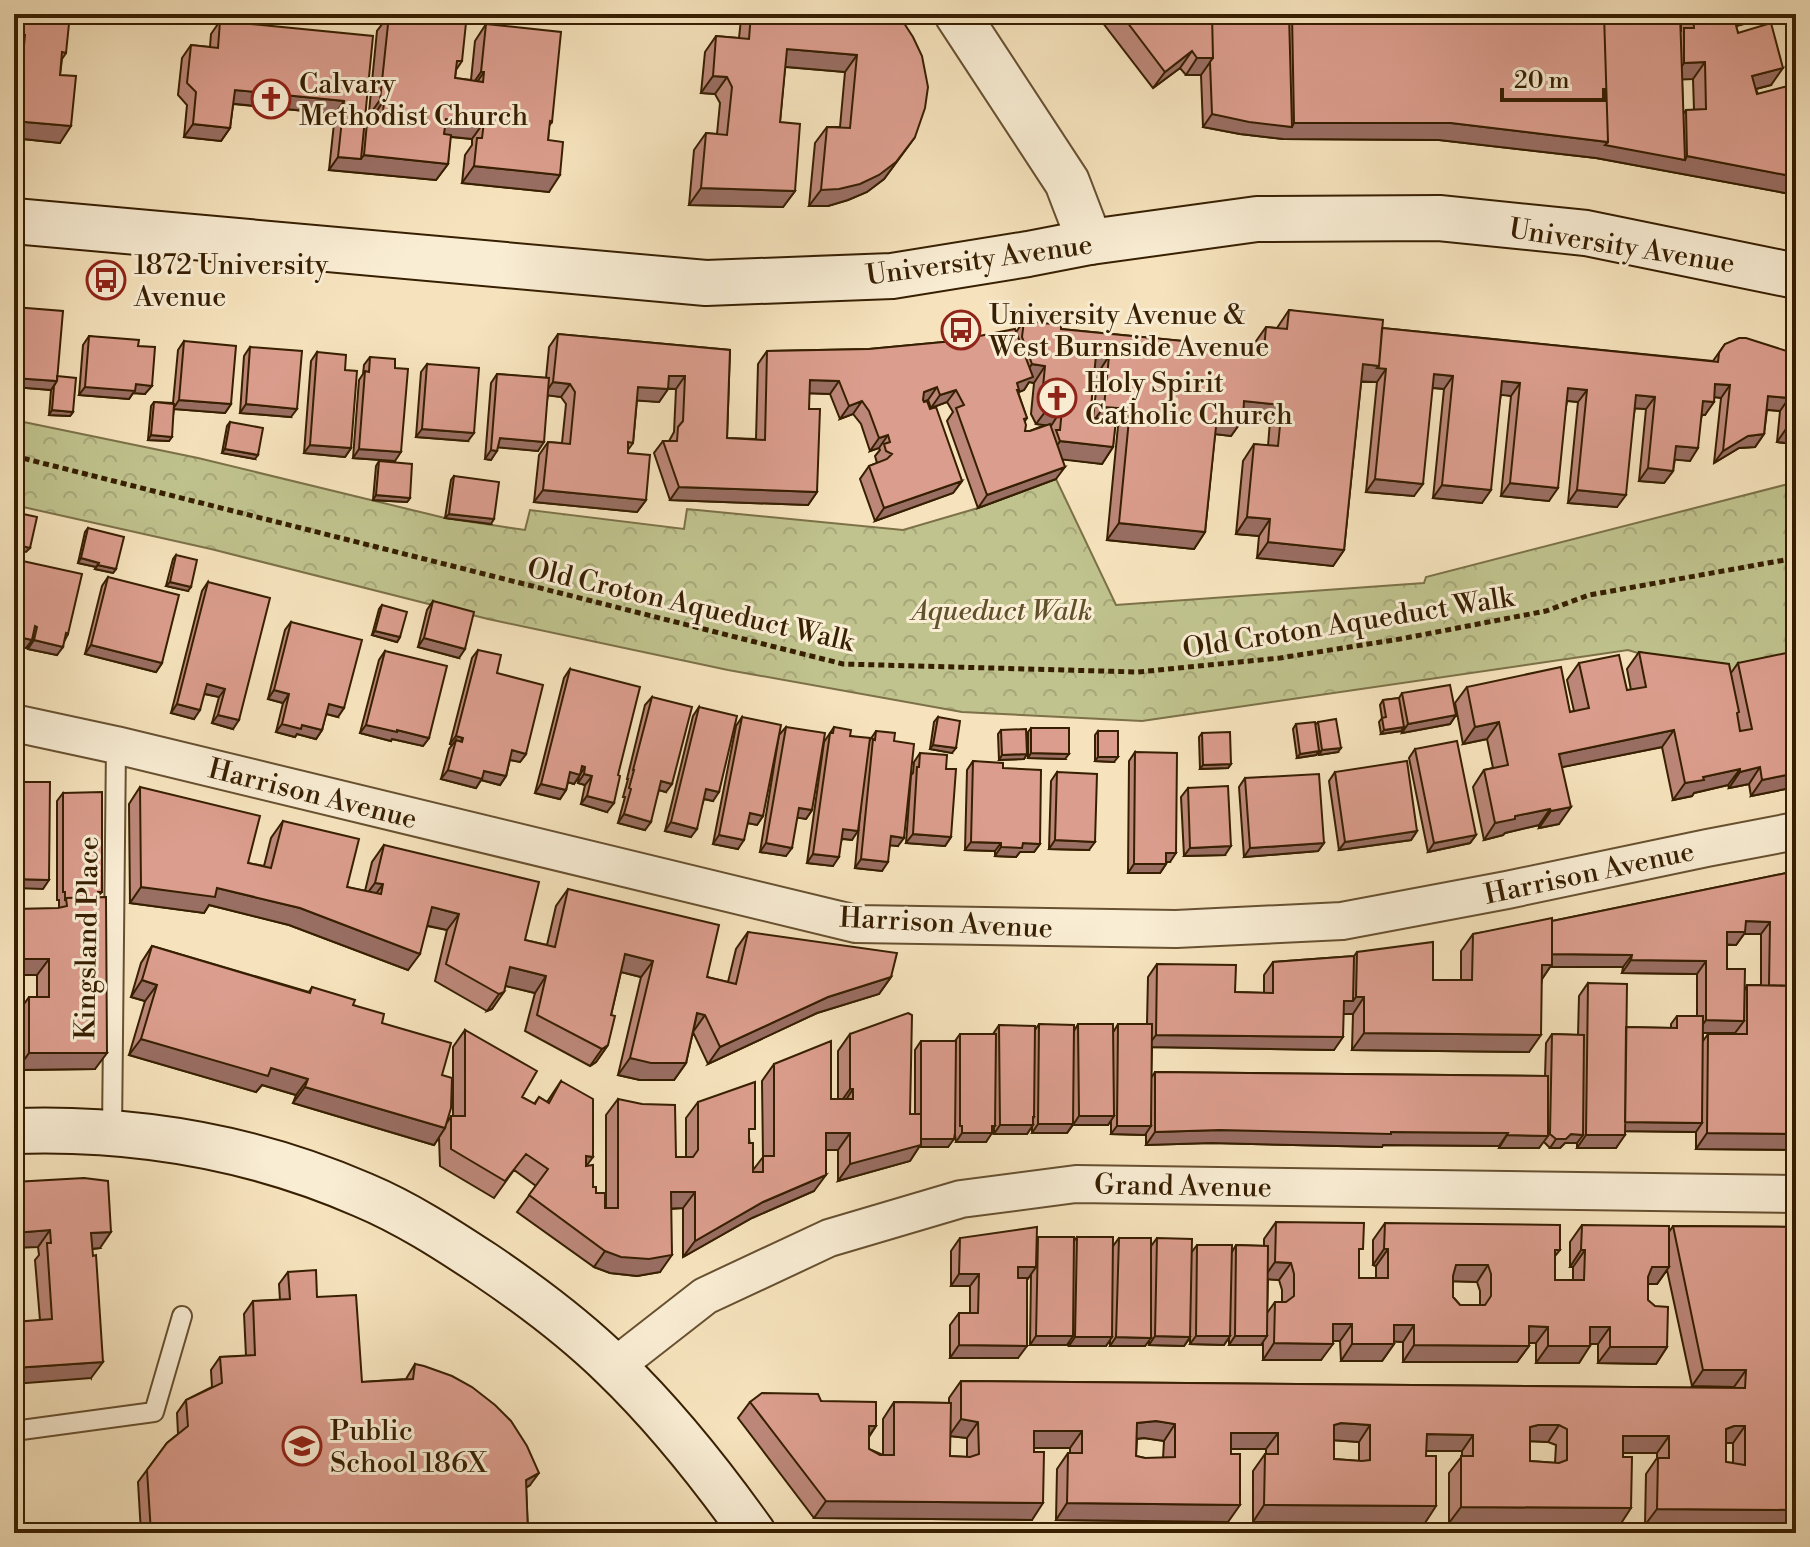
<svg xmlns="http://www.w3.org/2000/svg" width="1810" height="1547" viewBox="0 0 1810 1547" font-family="'Libre Bodoni',serif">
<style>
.park{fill:url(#park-crowns);stroke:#7c7148;stroke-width:2}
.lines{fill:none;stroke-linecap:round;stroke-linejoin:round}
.service-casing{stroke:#675030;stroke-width:22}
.minor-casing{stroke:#675030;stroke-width:40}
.tertiary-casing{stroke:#675030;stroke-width:48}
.secondary-casing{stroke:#371f01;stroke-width:48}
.path{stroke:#371f01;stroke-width:5;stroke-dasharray:6 4;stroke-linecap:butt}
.service{stroke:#f9edd4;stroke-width:18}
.minor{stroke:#f9edd4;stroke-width:36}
.tertiary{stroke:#f9edd4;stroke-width:44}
.secondary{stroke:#f9edd4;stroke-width:44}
.wall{fill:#bc8779;stroke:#371f01;stroke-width:2;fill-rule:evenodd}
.shaded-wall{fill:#996e63;stroke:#371f01;stroke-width:2}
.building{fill:#db9d8d;stroke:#371f01;stroke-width:2;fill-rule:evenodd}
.labels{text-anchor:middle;stroke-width:6;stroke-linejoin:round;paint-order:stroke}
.poi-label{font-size:28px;fill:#371f01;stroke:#f9edd4;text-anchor:start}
.street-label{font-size:28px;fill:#371f01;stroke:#f9edd4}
.park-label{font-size:28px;font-style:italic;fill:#60502b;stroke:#f9edd4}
</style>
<defs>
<pattern id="park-crowns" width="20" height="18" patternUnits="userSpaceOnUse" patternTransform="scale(2)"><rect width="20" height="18" fill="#c0c38e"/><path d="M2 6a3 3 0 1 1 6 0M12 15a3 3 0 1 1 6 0" fill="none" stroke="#a6a779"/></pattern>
</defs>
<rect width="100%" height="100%" fill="#f6e3bd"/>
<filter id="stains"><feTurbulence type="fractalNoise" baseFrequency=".0025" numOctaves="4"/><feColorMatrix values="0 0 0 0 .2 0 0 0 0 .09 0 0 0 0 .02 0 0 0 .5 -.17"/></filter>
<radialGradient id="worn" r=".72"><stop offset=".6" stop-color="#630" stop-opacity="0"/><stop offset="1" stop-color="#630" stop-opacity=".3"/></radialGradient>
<path class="park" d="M14,420l184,38 247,60 80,12 5,-20 154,19 3,-20 216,21 75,-22 78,-29 60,126 308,-22 2,-6 370,-95v183l-69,15 -99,-30 -486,71 -180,-9 -234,-42 -240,-51 -277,-70 -197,-44z"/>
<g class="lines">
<defs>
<path id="service" d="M112,1132l4,-387
M14,1431l140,-19 28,-96"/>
<path id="minor" d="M14,723l102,22 740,179 320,5 166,-8 165,-31 200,-42 89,-17
M614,1367l91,-71 124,-58 132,-39 115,-15 720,10"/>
<path id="tertiary" d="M957,14l110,168 23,60"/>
<path id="secondary" d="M14,221l692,62 186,-7 136,-22 62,-12 167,-23 182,-1 147,15 210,43
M14,1131c120,-4 239,16 349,64 43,18 83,44 121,69 46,31 89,63 129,102 52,50 98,108 140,167"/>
</defs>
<use href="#service" class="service-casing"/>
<use href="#minor" class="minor-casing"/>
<use href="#tertiary" class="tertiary-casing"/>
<use href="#secondary" class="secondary-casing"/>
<path class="path" d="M14,456l829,208 295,8 142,-14 120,-19 146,-28 43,-16 207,-37"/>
<use href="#service" class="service"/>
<use href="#minor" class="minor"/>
<use href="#tertiary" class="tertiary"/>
<use href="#secondary" class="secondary"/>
</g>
<path class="wall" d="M14,14l52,39 -4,6 -2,16v68l-46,-5z
M718,14h180l17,123 -31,42 -17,13 -19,8 -20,6h-19l6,-63 12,-16h13l5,-55 -60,-5 -5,55 15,69 -12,16 -94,-2 5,-55 12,-17 11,1 3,-31 -5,-9 -14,-1 4,-41 11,-16 23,2 2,-19z
M1096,14h584l1,18v-18h79l-5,7 -19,5 2,7 33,52 -15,4 40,106 -200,-37 -157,-18 -156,-1 -43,-5 -37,-7 -2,-52h-15l-6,-7 -27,20zM1682,79h11l1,31h-8l-3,4z
M389,15l73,46 -6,9 -1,8 16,2 4,-39 11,-17 66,98 -3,4 -1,14 1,52 -87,-9 3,-28 7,-10v-6l-22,-2 -2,27 -12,16 -107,-10 6,-56 -102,-10 -3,24 -9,13 -37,-4 3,-32 -9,-10 4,-37 9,-13 19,2 1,-13 9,-13 145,94 4,-3 8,-81z
M1289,310l93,18 331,33 12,-17 71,10v100l-4,1 1,-11 -16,-2 3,-31 -13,-1 -3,24 -9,13 -16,1 -25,15 7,-65 -6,-1 -10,18h-3l-12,46 -15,-2 -2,12 -9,12 -25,-2 7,-72 -11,-1 -18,99 -49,-4 10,-101 -11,-1 -18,100 -48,-5 10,-100 -10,-2 -19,109 -49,-5 11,-109 -12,-1 -18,108 -48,-4 11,-110h-16l-17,168 -11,16 -76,-8 2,-22 -23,-2 7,-73 11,-17 14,2 2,-25 -27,-2 -12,17 -16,-2 -10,98 -11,17 -87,-9 11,-114h-3l-2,21 -11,17 -39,-5 -7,20 -78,29 -31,-87 6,-9 -6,-10 -16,6 -3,-8 -4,2 6,7 32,72 -9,12 -78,28 -15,-42 9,-13 8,-3 -2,-7 5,-6 -1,-2 -9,3 -9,-27 -8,-10 -13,5 -10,-25 -21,-1v16l8,83 -9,13 -138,-5 -16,-47 9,-12h6l5,-9 2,-43h-8l-9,13 -22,-2 -4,43 -5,7v3l18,47 -9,12 -103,-10 5,-47 9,-13 14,1 4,-39 -5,-7 -13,-2 -10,56 -40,-4 -7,13 -6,-1 6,-76 6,-9 49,4 3,-31 9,-13 172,16 -3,88 29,1 2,-75 9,-13 102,-2 85,-8 62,-9 8,-11 37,8 193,19v-4l12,-17 11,1zM1094,373h4l-5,45h-3zM1029,382l5,1 -3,31 5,10 9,1 -15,6h-5v-10l2,-3 -9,-26 6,-2z
M89,336l49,10 7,48 -12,-1 -4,6 -50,-4 4,-50z
M184,341l47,63 -6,9 -51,-4 -5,32 -21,-1 3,-34 3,-4 19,1 5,-53z
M250,347l41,70 -51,-4 4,-57z
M317,352l34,96 -6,9 -41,-4 7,-92z
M370,357l25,11v93l-42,-3 6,-78 4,-6 1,-9z
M427,364l41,77 -52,-4 5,-65z
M57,376l16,36 -3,4 -21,-1 2,-25 -37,-3z
M230,422l25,37 -33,-6 5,-27z
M379,461l31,37 -3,4 -34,-2 3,-34z
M454,476l37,48 -46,-6 6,-38z
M88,528l28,41 -3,4 -18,-4 1,-2 -18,-4 7,-31z
M176,555l12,36 -22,-5 7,-27z
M18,560l50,74 -11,21 -29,-6 2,-6 -4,5 -12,-2v-80z
M108,577l54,86 -6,9 -71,-18 17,-68z
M208,582l25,147 -21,-6 7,-26 -15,-3 -10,25 -23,-6 31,-122z
M433,601l26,57 -41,-11 9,-37z
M382,605l18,32 -3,5 -25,-7 7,-26z
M291,622l47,95 -12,-3 -4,16 -6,9 -19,-5 -2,3 -19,-5 7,-29 -15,-4 17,-69z
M478,650l19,23 29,81 -6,8 -10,-2 -4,16 -6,9 -19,-5 -5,8 -35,-9 8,-30 3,-4 -2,-1 22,-86z
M385,651l44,87 -6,8 -31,-7 -1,2 -31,-8 19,-73z
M1639,652l92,21 7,-10 58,124 -45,9 -2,-12 -20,4 -1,-3 -34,8 -2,3 -19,4 -11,-53 -100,20 -3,57 -20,4v-3l-34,8 -2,2 -19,5 -11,-53 11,-17 9,-2 -6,-29 -24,5 -8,-41 12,-16 103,25 4,-1 -7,-31 12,-17 48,27h4l-4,-21z
M570,669l37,143 -26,-8 4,-19 -7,-2 1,-7 -5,8 -6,-2 -2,8 -6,9 -25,-6 29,-115z
M1402,693l54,22 -6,9 -48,9 -1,-2 -20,3 -2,-12 3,-4 -2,-13 3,-5 16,-2z
M652,697l14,95 -7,-2 -14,40 -27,-7 7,-26h-2l5,-18h-1l18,-74z
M699,707l14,94 -9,-2 -13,38 -26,-6 28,-115z
M742,717l21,99 -6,9 -9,-2 -10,26 -25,-5 23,-118z
M938,717l14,36 -22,-4 4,-27z
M1318,722l20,30 -19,3 -1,-3 -2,3 -19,3 -4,-29 3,-5 19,1z
M786,727l26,83 -6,9 -9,-2 -11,39 -26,-4 19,-117z
M834,727l16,9 20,4 6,-9 18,10 4,105 -8,-1 -8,26 -27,-3 6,-64 -9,36 -10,-1 -9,27 -26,-3 17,-121z
M1031,728l34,31 -37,-1v-26z
M1001,730l26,24 -3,5 -25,1 -1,-26z
M1098,731l16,31 -19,-1v-26z
M1202,733l29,31 -3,4 -28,1 -1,-32z
M1415,749l61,86 -6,8 -42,9 -19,-94z
M1135,752l35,110h-4v2l-6,9h-32l1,-112z
M920,753l26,16 5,68 -6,9 -39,-3 5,-68 2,-2 1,-11z
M973,761l30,7 37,76 -6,8h-14l-4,5 -21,-1v-5l-30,-1 2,-80z
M1057,772l32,78 -40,-1 2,-68z
M1335,772l82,59 -6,9 -72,10 -10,-69z
M1245,778l79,65 -6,8 -74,6 -5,-70z
M140,787l108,76 16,3 7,-28 12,-17 64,66 18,4 7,-29 12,-17 141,95 22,5 9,-39 12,-17 139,88 21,5 8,-33 12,-17 143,45 -12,17 -62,19 -109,51 -15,-32 -7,31 -12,17h-34l-22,-5 23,-98 -20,-5 -10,43 -3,30 -12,17 -6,4 -65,-35 10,-38 -29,-7 -14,23 -5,2 -52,-30 12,-51 -20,-4 -19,44 -119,-45 -80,-20 -5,8 -74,-10 -1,-99z
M1188,788l37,67 -41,1 -3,-59z
M63,793l39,99 -4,4 -3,173 -78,1v-56l12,-17h8v-22l22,-67v-8h-2v-99z
M1796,871v279l-100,-1v-17l-71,-1 -9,17h-39v-5h-12l-5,5h-10l-6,-6v-2l-5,8h-40v-2l-116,-1 -1,2 -171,-4 -65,2v-12l-1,2 -34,-1v-15l-3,6h-35l-6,8h-35v-7l-5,8h-33v-6l-8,14h-30l-1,-7 -7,12h-29l-9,14 -72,20v-31h-12l-12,41 -62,27 -69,39v-49l-12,1 -11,63 -23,4 -27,-3 -16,-6 -77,-55 19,-26 -22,-16 -20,28 -54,-32 -1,-29 -5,8 -141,-42 3,-8 -34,-10 -6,7 -127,-37 16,-54 -14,-4 10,-34 11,-17 157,46 3,-5 41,18 29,18 60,52 6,46 3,-5h2v-69l12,-17 57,67 12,7 5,-7 8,5 14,-21 32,106 13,21v-93l12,-16 58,58h10v-39l12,-16 51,35 4,33 10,-13 -1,-76 12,-17 57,35h7v-48l12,-17 60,80h5v-64l6,-9h34l5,-7h33l6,-9 36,5 4,-6 35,7 4,-7 36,7 4,-7h29l1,-47 9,-13 78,28 29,1v-18l9,-13 81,-6 3,-4 76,28h28v-29l12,-17 79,-13zM1744,934h17v51h-14l-2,4 -18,-20v-24h9zM1550,967h73l-1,6 75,1v42h-20l-6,8v4l-45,-1 -38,-44 -9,13 -1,39 -26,-1 -6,9 -1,33 -390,-4 -4,6 1,-31 182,3 9,-36h10l-1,36 177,2 13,-73zM1703,1033h32l-27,1 -5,7z
M14,1182l86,66 -8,1 -1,129 -51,-58 -5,-60 4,-5 -1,-8z
M1276,1222l83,33v23h17v-12l-3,-1v-25l12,-17 175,27 -5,6v24h18v-13h-3v-25l12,-17 87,7 4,-6 123,1v300l-151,-2 1,-51 11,-16v-5h-34l-3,72 -171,-2v-50l13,-17v-5h-36l-1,72 -172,-1v-51l12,-17h1v-5h-35l-3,73 -172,-2 1,-51 11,-16h2v-5h-36l-2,72 -218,-2 -76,-100 12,-16 71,-1 55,25 -7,11v12l14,6v-36l11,-17 55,1v-5l12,-17 773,7 -42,-2 -25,-116 -10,14h-9v16l19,47 -11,17 -58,-1v-19h-8l-11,19h-43v-20h-7v3l-12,16h-114v-20l-9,-1v3l-12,17h-41l-1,-20h-7l-12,19h-58v-18l-2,3h-32v-8l-5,8 -34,-1v-6l-6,8 -35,-1v-5l-4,6h-35v-6l-4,6h-37v-4l-2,3h-37l1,-71 -4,6 -9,78h-68v-33l9,-12h11v-27h-19v-35l9,-13h77l37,3 3,-4 36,9 6,-8 32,8 6,-8 34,15 6,-8 35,7 4,-7 28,1v-7zM1268,1279l11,1 3,10v12h-7l-8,11zM1453,1281l24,1 3,9v14h-20l-7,-8zM950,1436l17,2v19l-17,-1zM1144,1438l20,3 -1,17h-18l-9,-2 1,-17zM1334,1440l25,2v19l-25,-2zM1530,1441l18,1 8,3 -1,18 -25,-2zM1726,1443h7v20l-7,-1z
M288,1272l29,25 45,85 44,-3 9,-15 115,121 -4,3 2,44 108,1h-495l-3,-51 29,-39 11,-9 -1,-21 9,-13 26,-13 -1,-17 9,-13 26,-1 -2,-42 9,-13 27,-1 -1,-16z"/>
<path class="shaded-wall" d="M718,14h26l-3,5z
M1732,14h28l-5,7 -34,9z
M14,34l11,1 -11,15z
M787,49l70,6 -12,17 -70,-6z
M1192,51l-12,17 -27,20 12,-16z
M1197,58h16l-12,17h-15z
M1705,62l-12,17 -20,1 11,-17z
M1783,68l-12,17 -31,8 12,-17z
M481,72h3l-11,16h-3z
M713,76l14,1 -12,17 -14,-1z
M235,90l109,11 -9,13 -109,-11z
M380,100h4l-11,17h-5z
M1212,114l80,13 2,-4h157l157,19 77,18 2,-4 109,21v18l-200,-37 -157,-18 -156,-1 -43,-5 -37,-7z
M446,119l38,3 -12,17 -38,-4z
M14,121l57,5 -11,17 -46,-5z
M193,124l37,4 -9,13 -37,-4z
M915,137l-31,42 -17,13 -19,8 -20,6h-19l12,-16z
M364,155l84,9 -12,16 -107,-10 9,-13 23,2z
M474,166l86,9 -11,17 -87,-9z
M701,188l94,3 -12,16 -94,-2z
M1096,355l13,1 -11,17 -14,-1z
M1032,364l13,2 -11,17 -5,-1 -5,8 -7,3v-10l3,-2z
M1363,364l16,2 7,3 -9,13 -26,-1z
M1434,374l19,2 -9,13 -19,-2z
M669,376h16l-9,13 -16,-1z
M14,378l43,3 -6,9 -37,-3z
M810,380l29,1 -9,13 -29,-1z
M1502,381l18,2 -9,13 -18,-2z
M553,382l17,2 -9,13 -17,-2z
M136,384l16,2 -7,8 -12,-1 -4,6 -50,-4 6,-8z
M1715,384l15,1 -9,13 -15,-2z
M638,387l30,2 -9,13 -30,-2z
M937,387l-9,13 -13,5 9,-13z
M1568,388l19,2 -9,12 -19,-2z
M956,390l-9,12 -16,6 9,-13z
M1636,395l19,2 -9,12 -19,-1z
M1768,396l21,2 -9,13 -21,-2z
M179,400l52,4 -6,9 -52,-4z
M862,401l-9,13 -13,5 9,-13z
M1244,401l38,4 -12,16 -37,-3z
M1703,401l11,1 -9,13 -11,-1z
M246,404l51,5 -6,8 -51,-4z
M1104,407l26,2 -12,17 -26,-3z
M1048,408l14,1 -11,17 -15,-2z
M52,410l21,2 -3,4 -21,-1z
M1217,417l26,2 -12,17 -26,-3z
M422,429l52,4 -6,8 -52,-4z
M1786,429l10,1v9l-3,5 -16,-2z
M1764,434l-9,13 -16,1 -25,15 9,-12 25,-15z
M151,435l21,2 -3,4 -21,-1z
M888,435l-9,13 -9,3 9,-13z
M500,438l44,4 -6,9 -44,-4z
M1060,441l53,6 -11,17 -53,-6z
M310,445l41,3 -6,9 -41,-4z
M1676,446l22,2 -8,13 -23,-2z
M225,449l33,6 -3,4 -33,-6z
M359,449l42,3 -6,9 -42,-3z
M491,450l6,1 -6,9 -6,-1z
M1065,467l-9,12 -78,29 9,-13z
M1648,468l25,3 -9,12 -25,-2z
M1375,479l48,5 -9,12 -48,-4z
M962,481l-9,12 -78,28 9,-13z
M1510,483l48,5 -9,13 -48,-5z
M1442,485l49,5 -9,13 -49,-5z
M679,487l138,5 -9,13 -138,-5z
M543,490l103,10 -9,12 -103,-10z
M1577,490l49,5 -9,12 -49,-4z
M376,495l34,3 -3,4 -34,-2z
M449,514l45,5 -3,5 -46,-6z
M1247,517l23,2 -11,17 -23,-2z
M1119,523l86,9 -11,17 -87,-9z
M1268,542l76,8 -11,16 -76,-8z
M14,544l16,4 -4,4 -12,-3z
M81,558l18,5 -3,4 -18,-4z
M98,565l18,4 -3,4 -18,-4z
M170,582l21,5 -3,4 -22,-5z
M375,631l25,6 -3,5 -25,-7z
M14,636l18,4 -6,8 -12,-2z
M424,638l41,11 -6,9 -41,-11z
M34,640l29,7 -6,8 -29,-6z
M91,645l71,18 -6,9 -71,-18z
M207,684l18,5 -6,8 -18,-4z
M274,690l15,4 -6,9 -15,-4z
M177,704l23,6 -6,9 -23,-6z
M329,704l15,4 -6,9 -15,-4z
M218,715l21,5 -6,9 -21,-6z
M1456,715l-6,9 -48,9 6,-9z
M1499,722l-12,17 -24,5 12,-17z
M282,724l20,1 20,5 -6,9 -19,-5 -2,3 -19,-5z
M366,725l31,5 32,8 -6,8 -31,-7 -1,2 -31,-8z
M1404,727l-3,4 -20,3 3,-4z
M1674,730l-12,17 -114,23 11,-16z
M456,736l7,2 -6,8 -1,-6 -4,5 -2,-1z
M933,745l23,3 -4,5 -22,-4z
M1341,748l-3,4 -19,3 3,-5z
M512,750l14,4 -6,8 -14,-3z
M1319,751l-3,4 -19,3 3,-4z
M1031,753l38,1 -4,5 -37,-1z
M1027,754l-3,5 -25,1 3,-5z
M1098,757h20l-4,5 -19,-1z
M1231,764l-3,4 -28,1 3,-4z
M582,766l3,1 -11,17 -10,-3 6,-9z
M1760,767l-11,17 -20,4 11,-16z
M1740,769l-12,16 -34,8 -2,3 -19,4 12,-17 18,-6z
M448,770l36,1 22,5 -6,9 -19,-5 -5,8 -35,-9z
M1796,773v14l-45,9 11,-16z
M584,774l8,2 -7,9 -7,-2z
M661,781l11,3 -6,8 -11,-3z
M541,784l25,6 -6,9 -25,-6z
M706,789l13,3 -6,9 -13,-3z
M587,796l27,7 -7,9 -26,-8z
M1571,807l-12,17 -20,4 12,-17z
M799,808l13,2 -6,9 -13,-2z
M1550,809l-11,16 -34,8 -2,2 -19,5 11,-17 20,-7z
M750,813l13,3 -6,9 -14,-3z
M624,814l27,8 -6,8 -27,-7z
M671,822l26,7 -6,8 -26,-6z
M843,829l15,2 -6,9 -15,-2z
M1417,831l-6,9 -72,10 6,-8z
M913,834l38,3 -6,9 -39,-3z
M719,835l25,5 -6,9 -25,-5z
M1476,835l-6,8 -42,9 6,-9z
M891,836l13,2 -6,8 -13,-1z
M1055,840l40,2 -6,8 -40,-1z
M971,842l30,1 -6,8 -30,-1z
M766,843l26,5 -6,8 -26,-4z
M1023,843l17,1 -6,8h-14l-4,5 -21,-1 6,-9z
M1324,843l-6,8 -74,6 6,-9z
M1231,846l-6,9 -41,1 6,-8z
M1166,853h10l-6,9h-10z
M813,854l26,3 -6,9 -26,-3z
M861,859l27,3 -6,9 -27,-3z
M1134,864h32l-6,9h-32z
M14,879l35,1 -6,9 -29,-1z
M375,883l8,1 -12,17 -8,-2z
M141,887l76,1 83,20 120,46 -12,16 -119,-45 -80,-20 -5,8 -74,-10z
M432,907l27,7 -12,16 -27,-6z
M1746,921l24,1 -9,12h-17l-8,11 -18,-1 9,-12z
M625,954l28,7 -12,16 -28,-7z
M1549,954l83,1 -9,12h-73l-10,15 -10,-1z
M14,959h35l-12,16h-23z
M1631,960l75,1 -9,13 -75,-1z
M510,967l36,9 -11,17 -37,-9z
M891,977l-12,17 -62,19 -109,51 12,-17 108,-50z
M142,980l15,5 -12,16 -14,-4z
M504,992l-12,17 -5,2 12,-17z
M1356,997h8l-11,17h-18l9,-13h9z
M697,1013l8,2 -12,17z
M1706,1020l38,1 -9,12h-38z
M1364,1033l177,2 -12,17 -177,-2z
M1156,1035l187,2 -9,13 -187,-3z
M141,1039l130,29 37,11 -12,16 -34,-10 -6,7 -127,-37z
M608,1045l-12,17 -6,4 12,-17z
M29,1053h78l-12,16 -78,1z
M630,1058l56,5 -12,17h-34l-22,-5z
M305,1087l140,41 -11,17 -141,-42z
M850,1089h3l-11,17h-4z
M1079,1116h35l-6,9h-35z
M1033,1117h1l-5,8h4l-6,9h-33l6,-9z
M1622,1122l80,1 -6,9 -80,-1z
M1038,1124h35l-6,9h-35z
M992,1126h3l-5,7h2l-6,9h-30l6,-9z
M1117,1126h34l-6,9 -34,-1z
M1220,1130l171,2 117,1 -9,13 -116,-1 -1,2 -171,-4 -65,2 9,-13z
M826,1133h24l-12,17h-24z
M1707,1133l89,1v16l-100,-1z
M1571,1134l12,1 -6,8h-12l-5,5h-10l6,-9z
M1507,1135l41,1 -9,12h-40z
M1586,1135h39l-9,13h-39z
M921,1139h33l-6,8h-29l-9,14 -72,20 12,-17z
M586,1156l7,1 -12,16z
M826,1175l-12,16 -62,27 -69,39 12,-16 68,-39z
M671,1192h24l-12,16 -23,1z
M50,1230l-12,17 -24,1v-15z
M111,1232l-11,16 -20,2 11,-17z
M1384,1249h4l-12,17 -3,-1z
M1581,1250h4l-12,17h-3z
M605,1251l67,4 -12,17 -23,4 -27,-3 -16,-6z
M1275,1262l16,1 -12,17 -16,-1z
M1456,1265h32l-11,17 -32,-1z
M1018,1267h18l-9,13h-18z
M1652,1267h17l-12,17h-17z
M959,1274h20l-9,12h-19z
M1333,1324h19l-12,17h-19z
M1394,1325h20l-11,17 -21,-1z
M1529,1326l19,1 -12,16h-19z
M1590,1327h20l-12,17h-19z
M1036,1336h37l-6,9h-37z
M1155,1336l35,1 -6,9 -35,-1z
M1196,1336h34l-6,9 -34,-1z
M1235,1336h32l-6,9h-32z
M1075,1337h37l-6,9h-37z
M1116,1337l35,1 -6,8h-35z
M1274,1343l59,1 -12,16h-58z
M1352,1344h42l-12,17h-41z
M959,1345l68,1 -9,12h-68z
M1414,1345l115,1 -12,16h-114z
M1548,1346h42l-11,17h-43z
M1610,1347h57l-11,17 -58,-1z
M103,1362l-12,16 -77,6v-16z
M1703,1370h43l-12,17 -42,-1z
M961,1419l17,3 -11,16 -18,-2z
M1156,1421l19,3 -11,17 -20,-3 -19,2 12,-17z
M1341,1423l29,2 -11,17 -29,-2 4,-15z
M1538,1425h21l-11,17 -22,-1 4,-14z
M869,1426h7l-12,17z
M1734,1426h11l-12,17h-10l3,-14z
M1034,1431h48l-12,17h-47z
M1231,1433h47l-12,16h-46z
M1427,1434l46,1 -11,16h-47z
M1623,1436h46l-12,17h-46z
M539,1473l-9,12 -13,8 9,-13z
M826,1501l217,2 -11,17 -218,-2z
M1067,1503l173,2 -12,17 -172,-2z
M1264,1505l172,1 -11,17 -172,-1z
M1461,1507l170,1 -11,17 -171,-2z
M1657,1509l139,1v17l-151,-2z"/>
<path class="building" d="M14,14h56l-4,39 -4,-1 -2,23 16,1 -5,50 -57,-5v-45h7l4,-41 -11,-1z
M751,14h147l15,23 9,19 6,31 -3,21 -10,29 -19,25 -17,13 -19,9 -21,5 -18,1 6,-63 23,1 7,-73 -70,-6 -7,73 20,2 -5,67 -94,-3 5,-55 21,2 5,-48 -5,-10 -14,-1 3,-40 33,3z
M1121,14h91l1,44h-16l-5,-7 -27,21z
M1212,14h77l3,113 -43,-5 -37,-8 -2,-52 3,-4z
M1292,14h312l4,128 -157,-19h-157z
M1604,14h76l5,146 -80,-15 3,-3z
M1693,14h40l5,19 33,-10 12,45 -31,8 5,18 31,-8 8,31v60l-109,-21 -1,-46 20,-1 -1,-47 -21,1v-35h10z
M389,15l77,8 -4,38h-5l-2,17 28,4 1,-10h-3l5,-48 75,8 -9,90 -2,-1 -2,19 15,2 -3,33 -86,-9 3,-28h5l2,-16 -38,-3 -2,15 7,1 -3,29 -84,-9 4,-43 15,1 1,-13h-4z
M220,21l153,15 -12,123 -23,-2 6,-56 -109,-11 -5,38 -37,-4 3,-32 -9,-9 4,-38 27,3z
M14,307l49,4 -6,70 -43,-3z
M1289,310l94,10 -4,46 -16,-2 -19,186 -76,-8 2,-23 -23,-2 7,-73 24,2 4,-41 -38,-4 -1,18 -26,-2 -12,115 -86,-9 11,-114 -26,-2 5,-51 -13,-1 -6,63 26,2 -3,27 -53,-6 -4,-11h4l2,-21 -14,-1 -6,-11 3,-31 -13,-2 -10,-27 2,-16 37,4v4l203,20 2,-22 21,2z
M1382,328l336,34 1,-9 6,-9 14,-6h7l50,16v76l-10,-1 3,-31 -21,-2 -4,38 -16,2 -25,15 7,-66 -15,-1 -1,18 -11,-1 -5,47 -22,-2 -3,25 -25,-3 7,-71 -19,-2 -10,100 -49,-5 10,-100 -19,-2 -10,100 -48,-5 10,-100 -18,-2 -11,109 -49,-5 11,-109 -19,-2 -11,110 -48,-5 11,-110 -9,-1 2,-2z
M1015,329l18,48 -16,6 2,7h-2l10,28 -3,1 2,6 -1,6h5l20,-7 15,43 -78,28 -31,-87 8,-3 -8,-15 -16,5 -3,-8 -13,5 -1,8 1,2 3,-1 3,8 6,-2 26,74 -78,27 -15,-42 18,-7 5,-5 -6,-3 -2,-7 6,-2 -2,-7 -9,3 -10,-27 -7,-10 -13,5 -10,-25 -29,-1 -1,29h11l-3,83 -138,-5 -16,-46h14l1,-14 5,-6 2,-45h-16l-1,13 -30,-2 -5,56 -5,-1v11l22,2 -4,45 -103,-10 5,-48 22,2 5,-52 -5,-8 -17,-2 5,-48 172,16 -3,88 38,2 2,-89 102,-2 85,-8z
M89,336l50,4 -1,6 17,1 -3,39 -16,-2 -1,7 -50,-4z
M184,341l52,5 -5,58 -52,-4z
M250,347l52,4 -5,58 -51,-5z
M317,352l29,3 -1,15 12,1 -6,77 -41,-3z
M370,357l25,2v9l13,1 -7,83 -42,-3 6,-78 4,1z
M427,364l52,4 -5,65 -52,-4z
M497,374l52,4 -5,64 -44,-4 -3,13 -6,-1z
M57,376l19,2 -3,34 -21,-2 2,-24 3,-5z
M154,402l20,2 -2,33 -21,-2z
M230,422l33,6 -5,27 -33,-6z
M379,461l33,3 -2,34 -34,-3z
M454,476l45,6 -5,37 -45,-5z
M14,512l23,5 -7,31 -16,-4z
M88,528l36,9 -8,32 -18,-4 1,-2 -18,-5z
M176,555l21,5 -6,27 -21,-5z
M18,560l64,14 -14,60 -2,-1 -3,14 -29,-7 3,-13 -2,-1 -3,14 -18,-4v-55z
M108,577l71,18 -17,68 -71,-18z
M208,582l62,16 -31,122 -21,-5 7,-26 -18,-5 -7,26 -23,-6z
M433,601l41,11 -9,37 -41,-11z
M382,605l25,7 -7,25 -25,-6z
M291,622l71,18 -18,68 -15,-4 -7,26 -20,-5 -1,4 -19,-5 7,-30 -15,-4z
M478,650l23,5 -4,18 46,12 -17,69 -14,-4 -6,26 -22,-5 -2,8 -34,-9 8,-30 6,2 1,-4 -7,-2z
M385,651l62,15 -18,72 -32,-8v2l-31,-7z
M1796,651v122l-34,7 -2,-13 -20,5v-3l-37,8 1,3 -19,3 -11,-53 -115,24 12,53 -20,4 -1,-2 -35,7v3l-20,4 -11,-53 24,-5 -9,-43 -24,5 -8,-40 94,-20 9,45 19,-4 -10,-45 40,-8 8,35 19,-3 -7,-35 90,12 10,48 -2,1 3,18 12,-2 -14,-66z
M570,669l70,18 -22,88 2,1 -6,27 -27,-7 5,-20 -8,-2 1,-7 -3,-1 -2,9 -10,-3 -4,18 -25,-6z
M1450,685l6,30 -48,9 -6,-31z
M652,697l40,10 -20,77 -11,-3 -10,41 -27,-8 7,-25 -2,-1 5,-18h-1z
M1399,698l5,29 -20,3 -2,-12 4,-1 -3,-17z
M699,707l38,9 -18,76 -13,-3 -9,40 -26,-7z
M742,717l39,8 -18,91 -13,-3 -6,27 -25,-5z
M938,717l22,4 -4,27 -23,-3z
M1336,719l5,29 -19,2 -4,-28z
M1315,722l4,29 -19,3 -4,-30z
M786,727l39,6 -13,77 -13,-2 -7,40 -26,-5z
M834,727l17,3 -1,6 20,2 -12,93 -15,-2 -4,28 -26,-3 17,-121h3z
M1031,728h38v26l-38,-1z
M1026,729l1,25 -25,1 -1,-25z
M876,731l19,2 -1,8 20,3 -10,94 -13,-2 -3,26 -27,-3 12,-120 2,1z
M1098,731h20v26h-20z
M1230,732l1,32 -28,1 -1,-32z
M1457,741l19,94 -42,8 -19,-94z
M1135,752l42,1 -1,100h-10v11h-32z
M920,753l27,2 -1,14h10l-5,68 -38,-3 4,-67h2z
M973,761l30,2v5l38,2 -1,74 -17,-1 -1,5 -21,-1v-4l-30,-1z
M1407,761l10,70 -72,11 -10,-70z
M1057,772l40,2 -2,68 -40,-2z
M1319,774l5,69 -74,5 -5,-70z
M14,782h36l-1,98 -35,-1z
M1228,786l3,60 -41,2 -2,-60z
M140,787l120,29 -12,47 23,5 12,-47 76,18 -12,48 34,7 2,-10 -8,-1 9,-38 155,37 -14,58 30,7 13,-58 151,36 -12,52 29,7 12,-52 149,21 -6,24 -63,20 -108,50 -15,-32 -8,-2 -11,50h-35l-21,-5 23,-97 -28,-7 -14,61 4,1 -7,29 -6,4 -65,-34 9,-39 -36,-9 -6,25 -5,2 -53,-30 13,-50 -27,-7 -12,47 -120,-46 -83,-20 -2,9 -74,-10z
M102,792v100h-4v5l-32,1 -1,1v-7h-2v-99z
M1796,871v115l-27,-1 1,-63 -24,-1 -1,11h-18v37h18l-1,52 -38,-1v-59l-75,-1 1,-5 -80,-1v-33z
M106,897l1,156h-78v-56h20v-38h-35v-50l44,-1 9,-2 -1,-8z
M1552,918v47h-10l-1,70 -177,-2v-36h-8l1,-45 76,-10v38h39l1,-46z
M152,946l158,47 2,-6 43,13 -2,5 31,9 -2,9 69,20 -9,32 10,3 -1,30 -6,20 -140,-41 3,-8 -37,-11 -3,8 -127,-37 16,-54 -15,-5z
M1354,956l-1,45h-9l-1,36 -187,-2 1,-71 79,1 -1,27 38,1v-31z
M1588,983l39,1 -2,151h-39z
M1747,985l49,1v148l-89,-1 1,-99h39z
M908,1013l4,2 -2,99h11v31l-71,19v-31h-24v42l-63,27 -68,39v-49h-24l1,63 -23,4 -28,-2 -16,-6 -76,-56 19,-26 -22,-15 -21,27 -54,-32v-33h14v-86l72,41 -15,26 13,7 4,-7 10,6 12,-22 32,18v58l-7,-1v10l7,-1v22h3v6h9v15h13v-109l24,5 33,1 1,52h17l5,-7v-48l57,-20v47h-6v14h4v29h10v-16h11v-92l57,-23v58h22v-10h-3v-55z
M1677,1016h26l-1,107 -77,-1 1,-95 51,1z
M1039,1024l35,1 -1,99h-35z
M1078,1024h35l1,92h-35z
M1118,1024h34l-1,102h-34z
M999,1025l36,1 -1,91h-1v8h-33z
M960,1034h36l-1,92h-3v7h-30v-7h-2z
M1552,1034l32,1 -1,100 -12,-1 -5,5h-10l-6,-5z
M921,1041h35l-1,92 -1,6h-33z
M1155,1072l393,4v60l-41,-1 1,-2 -117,-1v2l-171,-4 -65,2z
M84,1178l24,3 3,51 -20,1 2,23 3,-1 7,107 -89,6v-46l38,-3 -5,-76h4l-1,-13 -36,3v-51z
M1276,1222l88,1 -1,26h-4v29h29v-29h-4l1,-26 175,2v25h-5v30h29l1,-30h-4l1,-25 87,1v41h-17l-4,10v23l7,6 13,1 -1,40h-57v-20h-20v19h-42v-19l-19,-1v20l-115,-1v-20h-20v19h-42v-20h-19v20l-59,-1 1,-41h11l8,-6v-22l-3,-11 -16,-1zM1456,1265h32l3,9v22l-6,9h-25l-7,-8v-21z
M1673,1226l123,1v283l-139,-1 1,-51h11v-22h-46v21h9l-1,51 -170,-1v-51h12v-21l-46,-1 -1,22h10v50l-172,-1 1,-51h13v-21h-47v21h9v51l-173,-2 1,-50h14v-22h-48v21h10l-1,51 -217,-2 -76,-99 12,-9 56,1 3,7 55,1v24h-7v23l11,6h14v-53l57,1 -1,53 20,1 9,-3 -1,-32 -17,-3v-38l784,7 1,-18h-43zM1156,1421l19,3v33l-30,1 -9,-2 1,-33zM1341,1423l29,2v35l-8,1 -28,-2v-34zM1538,1425h21l8,4v31l-8,3 -29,-2v-34zM1734,1426h11v39l-19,-3v-33z
M1037,1227l-1,40h-18v11h9v68l-68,-1v-32h19l1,-39h-20l1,-36z
M1038,1237h36l-1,99h-37z
M1077,1237h36l-1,100h-37z
M1119,1238h32v100l-35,-1z
M1157,1238l35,1 -2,98 -35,-1z
M1197,1245h35l-2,91h-34z
M1236,1245l32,1 -1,90h-32z
M316,1270l1,27 39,-2 6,87 51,-3 2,-15 9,2 28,10 20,11 23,18 16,16 16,25 12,27 -13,7 2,52 107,-6 1,7h-485l-4,-63 20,-27 21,-17 -2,-26 36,-17 -2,-26 35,-2 -2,-54 37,-2 -2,-27z"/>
<defs>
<symbol id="church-ring" viewBox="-11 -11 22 22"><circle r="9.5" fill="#f9edd4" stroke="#8f2418" stroke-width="1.5"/><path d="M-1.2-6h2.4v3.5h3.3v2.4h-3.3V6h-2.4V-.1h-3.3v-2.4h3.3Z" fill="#8f2418"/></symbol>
<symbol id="bus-ring" viewBox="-11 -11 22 22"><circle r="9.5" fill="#f9edd4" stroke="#8f2418" stroke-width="1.5"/><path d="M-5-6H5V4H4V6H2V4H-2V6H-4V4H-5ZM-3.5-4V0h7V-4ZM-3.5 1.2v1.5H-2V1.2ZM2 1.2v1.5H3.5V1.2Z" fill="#8f2418"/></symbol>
<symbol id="school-ring" viewBox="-11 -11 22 22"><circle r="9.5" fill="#f9edd4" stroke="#8f2418" stroke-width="1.5"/><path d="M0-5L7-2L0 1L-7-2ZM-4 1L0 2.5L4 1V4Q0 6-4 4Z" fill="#8f2418"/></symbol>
</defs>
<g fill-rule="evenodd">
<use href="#church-ring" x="249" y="77" width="44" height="44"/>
<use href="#bus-ring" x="84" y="258" width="44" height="44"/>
<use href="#bus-ring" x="939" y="308" width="44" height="44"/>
<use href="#church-ring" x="1035" y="376" width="44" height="44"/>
<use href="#school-ring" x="280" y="1424" width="44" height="44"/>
</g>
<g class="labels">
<g class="poi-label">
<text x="299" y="93">Calvary<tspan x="299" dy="32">Methodist Church</tspan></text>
<text x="134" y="274">1872 University<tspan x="134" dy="32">Avenue</tspan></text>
<text x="989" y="324">University Avenue &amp;<tspan x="989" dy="32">West Burnside Avenue</tspan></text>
<text x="1085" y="392">Holy Spirit<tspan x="1085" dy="32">Catholic Church</tspan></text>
<text x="330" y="1440">Public<tspan x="330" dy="32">School 186X</tspan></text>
</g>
<g class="street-label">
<text transform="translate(1622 245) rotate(9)" y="10">University Avenue</text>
<text transform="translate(979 259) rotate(-8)" y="10">University Avenue</text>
<text transform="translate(691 604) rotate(13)" y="10">Old Croton Aqueduct Walk</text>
<text transform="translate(1348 622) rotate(-9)" y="10">Old Croton Aqueduct Walk</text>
<text transform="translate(313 793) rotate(14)" y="10">Harrison Avenue</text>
<text transform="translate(1589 872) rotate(-12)" y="10">Harrison Avenue</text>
<text transform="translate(946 922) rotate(3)" y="10">Harrison Avenue</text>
<text transform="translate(86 938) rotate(-89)" y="10">Kingsland Place</text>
<text transform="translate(1183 1185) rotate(1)" y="10">Grand Avenue</text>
</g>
<g class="park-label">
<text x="1002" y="620">Aqueduct Walk</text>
</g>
</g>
<rect width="1810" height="1547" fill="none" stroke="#f6e3bd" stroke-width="48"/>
<rect x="16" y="16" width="1778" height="1515" fill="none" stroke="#371f01" stroke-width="4"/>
<rect x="24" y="24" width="1762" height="1499" fill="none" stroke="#371f01" stroke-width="2"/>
<path d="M1502 88v12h102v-12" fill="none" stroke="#371f01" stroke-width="4"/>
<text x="1514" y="88" font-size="24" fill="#371f01" stroke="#f9edd4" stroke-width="6" paint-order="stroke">20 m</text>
<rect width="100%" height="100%" filter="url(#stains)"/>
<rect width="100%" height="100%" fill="url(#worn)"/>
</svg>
